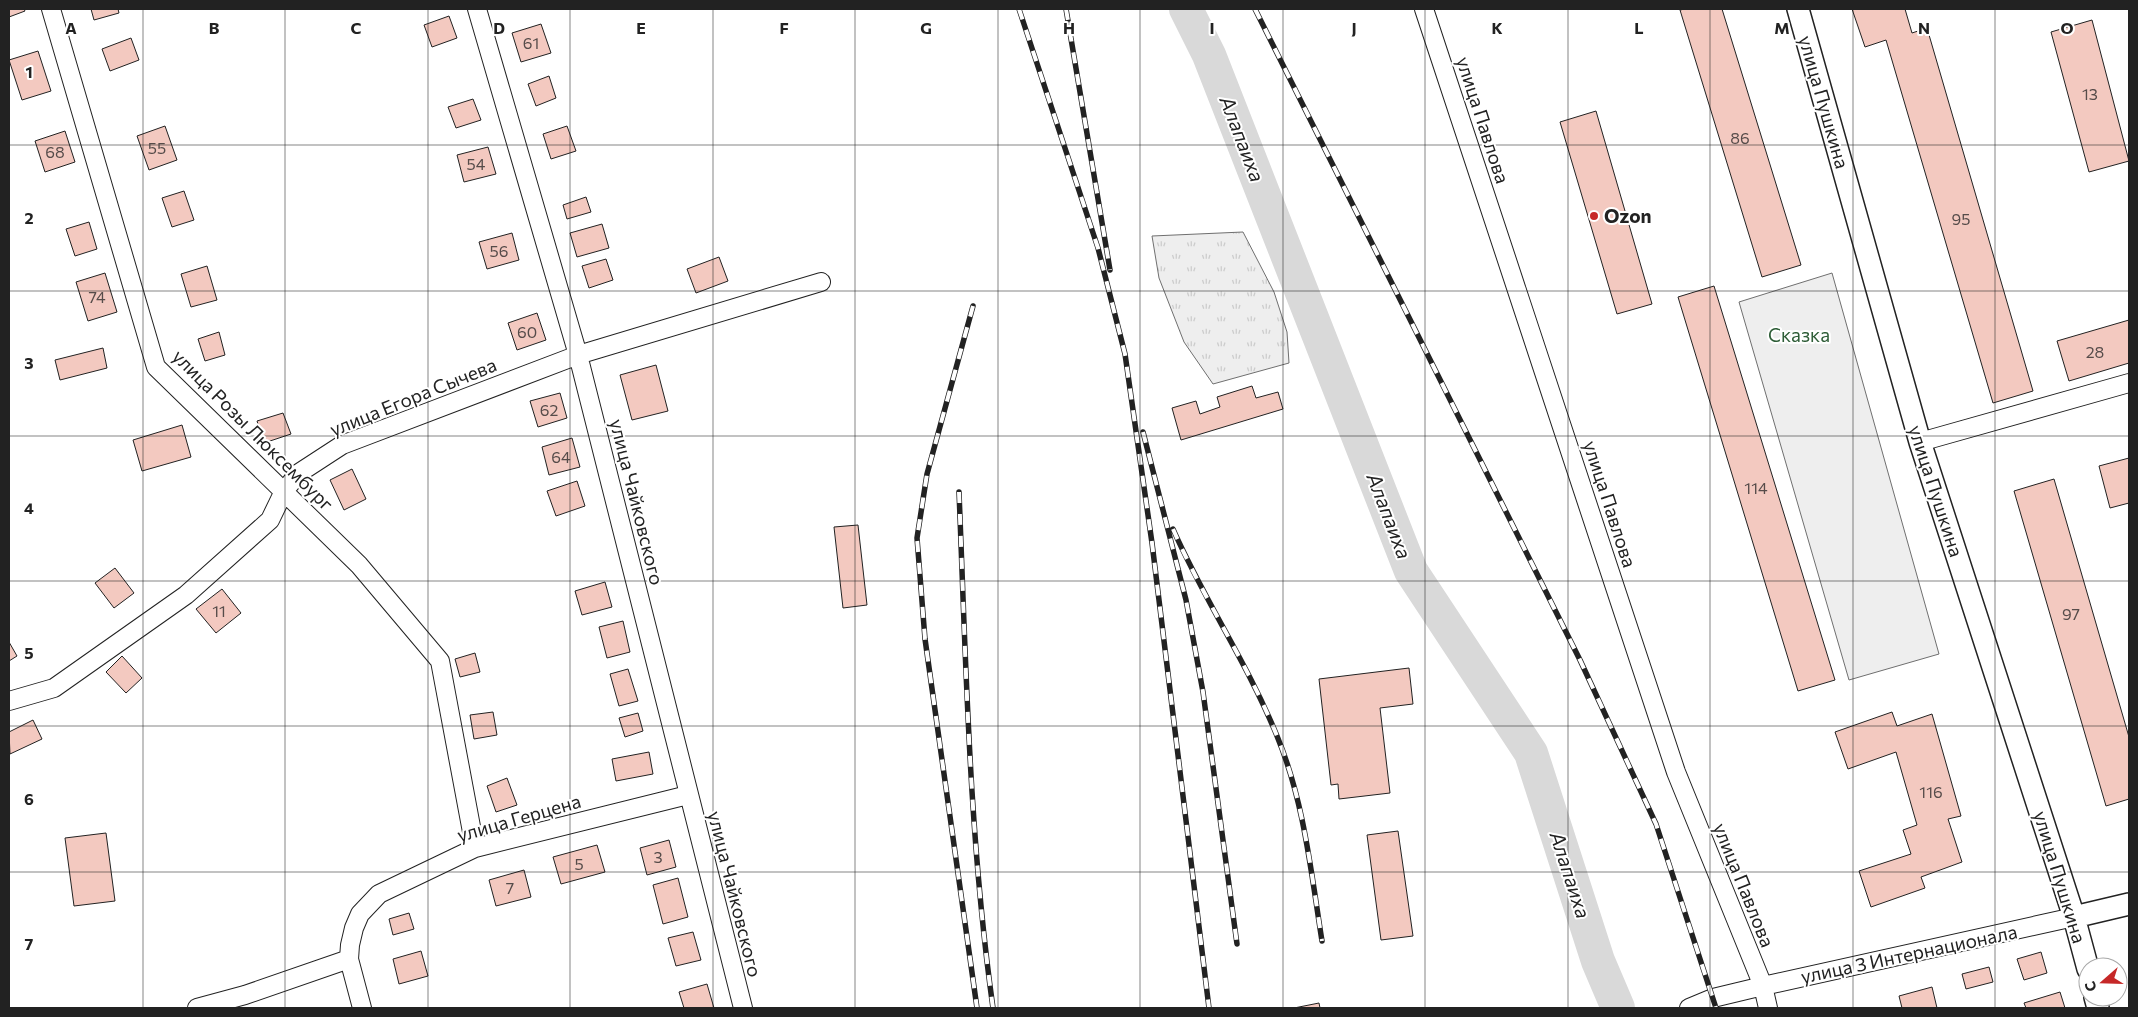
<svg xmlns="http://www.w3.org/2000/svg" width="2138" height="1017" viewBox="0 0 2138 1017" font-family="Commissioner,sans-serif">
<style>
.grass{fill:url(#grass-tufts);stroke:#6f6f6f}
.green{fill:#eee;stroke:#6f6f6f}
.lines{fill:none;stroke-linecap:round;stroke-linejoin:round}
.river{stroke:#d9d9d9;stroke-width:34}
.building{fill:#f3c9c0;stroke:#222}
.minor-casing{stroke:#222;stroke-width:20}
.tertiary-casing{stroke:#222;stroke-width:24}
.minor{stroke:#fff;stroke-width:18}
.tertiary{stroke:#fff;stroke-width:21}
.rail-casing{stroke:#222;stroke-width:5.5}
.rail{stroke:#fff;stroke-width:4;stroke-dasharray:11;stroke-linecap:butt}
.grid{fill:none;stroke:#222;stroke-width:1;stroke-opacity:0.55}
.poi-dot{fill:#c62828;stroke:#fff;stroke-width:2}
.labels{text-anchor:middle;stroke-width:4;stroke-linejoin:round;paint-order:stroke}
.number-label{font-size:16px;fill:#564c4a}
.street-label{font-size:19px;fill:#222;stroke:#fff}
.poi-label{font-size:19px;font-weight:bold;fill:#222;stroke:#fff;text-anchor:start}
.park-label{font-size:19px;fill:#2f5e38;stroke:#fff}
.water-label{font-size:20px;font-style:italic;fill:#222;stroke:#fff}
.grid-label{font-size:16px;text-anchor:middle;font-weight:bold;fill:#222;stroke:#fff;stroke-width:4;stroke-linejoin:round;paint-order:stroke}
</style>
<defs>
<pattern id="grass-tufts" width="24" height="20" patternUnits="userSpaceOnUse" patternTransform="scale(1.25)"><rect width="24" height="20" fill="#eee"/><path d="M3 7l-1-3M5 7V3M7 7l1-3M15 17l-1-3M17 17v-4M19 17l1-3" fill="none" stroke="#ccc"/></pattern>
</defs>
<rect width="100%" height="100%" fill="#fff"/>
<path class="grass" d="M1243,232l31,60 13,40 2,31 -76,21 -29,-42 -25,-64 -7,-42z"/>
<path class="green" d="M1832,273l107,381 -90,26 -110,-378z"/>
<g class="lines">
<path class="river" d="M1186,9l23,46 202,516 120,182 67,208 20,47"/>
</g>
<path class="building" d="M9,9h15l1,2 -16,6z
M91,9h27l1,4 -25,7z
M1685,9h37l79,256 -39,12 -82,-267z
M1852,9h53l7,24 15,-5 106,363 -40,12 -107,-363 -21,7z
M449,16l8,22 -25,9 -8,-22z
M2092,20l37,141 -40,11 -38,-140z
M541,24l10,29 -30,9 -9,-29z
M131,38l8,22 -29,11 -8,-22z
M38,51l13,40 -29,9 -13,-40z
M549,76l7,22 -20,8 -8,-22z
M473,99l8,21 -25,8 -8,-21z
M1596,111l56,193 -35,10 -57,-192z
M165,126l12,34 -28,10 -12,-34z
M567,126l9,25 -25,8 -8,-25z
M65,131l10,31 -30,10 -10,-31z
M488,147l8,27 -32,8 -7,-27z
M184,191l10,29 -22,7 -10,-29z
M586,197l5,15 -24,7 -4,-14z
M89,222l8,27 -22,7 -9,-27z
M602,224l7,24 -32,9 -7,-24z
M512,233l7,27 -32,9 -8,-27z
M719,257l9,24 -32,12 -9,-24z
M606,259l7,21 -24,8 -7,-22z
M207,266l10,34 -26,7 -10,-33z
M105,273l12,39 -29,9 -12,-39z
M1714,286l121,394 -37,11 -120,-394z
M537,313l9,27 -29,10 -9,-27z
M2129,320v43l-60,18 -12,-40z
M219,332l6,23 -20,6 -7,-22z
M103,348l4,20 -47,12 -5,-20z
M656,365l12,46 -36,9 -12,-45z
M1252,386l4,12 22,-6 5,17 -102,31 -9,-32 24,-7 4,13 20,-7 -3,-10z
M560,393l7,25 -29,9 -8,-26z
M283,413l8,21 -27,9 -7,-22z
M182,425l9,32 -49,14 -9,-31z
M572,438l8,29 -31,8 -7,-28z
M2129,458v45l-19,5 -11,-42z
M352,469l14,30 -22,11 -14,-30z
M2054,479l75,258v62l-23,7 -92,-315z
M577,481l8,25 -29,10 -9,-25z
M858,525l9,80 -24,3 -9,-81z
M115,568l19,25 -20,15 -19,-25z
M605,582l7,25 -30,8 -7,-24z
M222,589l19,24 -25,20 -20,-24z
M623,621l7,31 -23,6 -8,-31z
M9,642l8,14 -8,5z
M475,653l5,19 -20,5 -5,-18z
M122,656l20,22 -16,15 -20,-21z
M1409,668l4,36 -33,4 10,85 -51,6 -1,-15 -7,1 -12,-106z
M628,669l10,32 -19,5 -9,-32z
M493,712l4,23 -23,4 -4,-24z
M1892,712l5,14 35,-12 29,102 -13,3 14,43 -41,15 4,11 -54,19 -12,-36 52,-17 -8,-24 14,-5 -21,-73 -48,17 -13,-37z
M638,713l5,18 -18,6 -6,-19z
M33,720l9,19 -32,15 -1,-22z
M649,752l4,22 -37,7 -4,-22z
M507,778l10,27 -21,7 -9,-26z
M1398,831l15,105 -32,4 -14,-105z
M106,833l9,68 -41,5 -9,-68z
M669,840l7,27 -29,8 -7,-27z
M597,845l8,27 -44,12 -8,-27z
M524,870l7,27 -35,9 -7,-26z
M678,878l10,39 -25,7 -10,-39z
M409,913l5,16 -21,6 -4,-16z
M693,932l8,28 -25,6 -8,-28z
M421,951l7,25 -29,8 -6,-25z
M2041,952l6,21 -23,7 -7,-21z
M1989,967l4,15 -27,7 -4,-15z
M707,984l7,24h-30l-5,-16z
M1932,987l5,21h-35l-3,-12z
M2060,992l5,16h-39l-2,-5z
M1319,1003l1,5h-26z"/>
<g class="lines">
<defs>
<path id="minor" d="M51,9l105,358 203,198 81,96 35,187
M477,9l101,346 165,653
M1424,9l252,763 87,214 5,22
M1920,442l209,-59
M9,701l45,-13 132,-93 84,-75 14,-29 15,-18 43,-28 236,-90 243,-73
M197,1008l48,-13 104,-36
M362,1008l-13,-49 1,-14 4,-17 6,-14 19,-20 96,-46 213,-53
M1689,1008l24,-10 50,-12 311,-69"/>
<path id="tertiary" d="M1798,9l122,433 154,475 14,52
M2074,917l55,-13
M2095,997l3,11"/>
</defs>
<use href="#minor" class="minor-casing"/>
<use href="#tertiary" class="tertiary-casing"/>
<use href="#minor" class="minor"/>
<use href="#tertiary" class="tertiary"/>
<defs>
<path id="rail" d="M1019,9l79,239 27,106 27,189 57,465
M1066,9l44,261
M1255,9l325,651 76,164 60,184
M973,306l-46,168 -10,64 8,101 52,369
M1143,432l43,168 17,92 34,252
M959,492c7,172 10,345 34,516
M1173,529c31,71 75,135 104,207 27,65 34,136 45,205"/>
</defs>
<use href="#rail" class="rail-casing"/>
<use href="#rail" class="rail"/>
</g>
<path class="grid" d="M143,9v999M285,9v999M428,9v999M570,9v999M713,9v999M855,9v999M998,9v999M1140,9v999M1283,9v999M1425,9v999M1568,9v999M1710,9v999M1853,9v999M1995,9v999M9,145h2120M9,291h2120M9,436h2120M9,581h2120M9,726h2120M9,872h2120"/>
<circle class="poi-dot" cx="1594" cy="216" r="5"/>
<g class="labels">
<g class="number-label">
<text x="531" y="49">61</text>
<text x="2090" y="100">13</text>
<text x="1740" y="144">86</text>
<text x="157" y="154">55</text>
<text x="55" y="158">68</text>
<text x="476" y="170">54</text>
<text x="1961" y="225">95</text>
<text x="499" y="257">56</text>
<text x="97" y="303">74</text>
<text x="527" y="338">60</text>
<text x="2095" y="358">28</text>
<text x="549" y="416">62</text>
<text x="561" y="463">64</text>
<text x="1756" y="494">114</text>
<text x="219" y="617">11</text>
<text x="2071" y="620">97</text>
<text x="1931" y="798">116</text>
<text x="658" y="863">3</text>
<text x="579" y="870">5</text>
<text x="510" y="894">7</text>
</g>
<g class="street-label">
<text transform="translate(1824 102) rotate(74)" y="7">улица Пушкина</text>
<text transform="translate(1483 120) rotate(72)" y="7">улица Павлова</text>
<text transform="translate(413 397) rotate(-22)" y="7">улица Егора Сычева</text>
<text transform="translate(253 430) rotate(45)" y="7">улица Розы Люксембург</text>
<text transform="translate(1936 491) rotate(72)" y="7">улица Пушкина</text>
<text transform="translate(637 502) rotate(76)" y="7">улица Чайковского</text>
<text transform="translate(1610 504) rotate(72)" y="7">улица Павлова</text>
<text transform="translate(519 818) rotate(-16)" y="7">улица Герцена</text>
<text transform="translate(2060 877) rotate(73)" y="7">улица Пушкина</text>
<text transform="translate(1744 885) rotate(68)" y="7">улица Павлова</text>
<text transform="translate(735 894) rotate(76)" y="7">улица Чайковского</text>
<text transform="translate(1909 954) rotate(-12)" y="7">улица 3 Интернационала</text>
</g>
<g class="poi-label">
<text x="1604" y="223">Ozon</text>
</g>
<g class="park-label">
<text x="1799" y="342">Сказка</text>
</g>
<g class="water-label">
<text transform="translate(1242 139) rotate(69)" y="7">Алапаиха</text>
<text transform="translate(1389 516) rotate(69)" y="7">Алапаиха</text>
<text transform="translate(1570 875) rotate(72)" y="7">Алапаиха</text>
</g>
</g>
<g class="grid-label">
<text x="71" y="34">A</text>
<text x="214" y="34">B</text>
<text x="356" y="34">C</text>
<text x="499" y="34">D</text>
<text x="641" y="34">E</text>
<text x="784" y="34">F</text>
<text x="926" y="34">G</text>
<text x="1069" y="34">H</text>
<text x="1212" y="34">I</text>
<text x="1354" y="34">J</text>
<text x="1497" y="34">K</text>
<text x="1639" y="34">L</text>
<text x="1782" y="34">M</text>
<text x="1924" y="34">N</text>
<text x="2067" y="34">O</text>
<text x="29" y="78">1</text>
<text x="29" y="224">2</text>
<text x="29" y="369">3</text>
<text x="29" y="514">4</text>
<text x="29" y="659">5</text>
<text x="29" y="805">6</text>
<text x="29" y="950">7</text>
</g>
<rect width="2138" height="1017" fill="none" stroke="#222222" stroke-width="20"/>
<g transform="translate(2103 982) rotate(250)"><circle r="24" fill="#ffffff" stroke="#a7a7a7"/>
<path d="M0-4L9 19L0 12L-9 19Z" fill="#c62828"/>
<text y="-8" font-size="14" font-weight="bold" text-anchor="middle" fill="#222222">С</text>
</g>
</svg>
